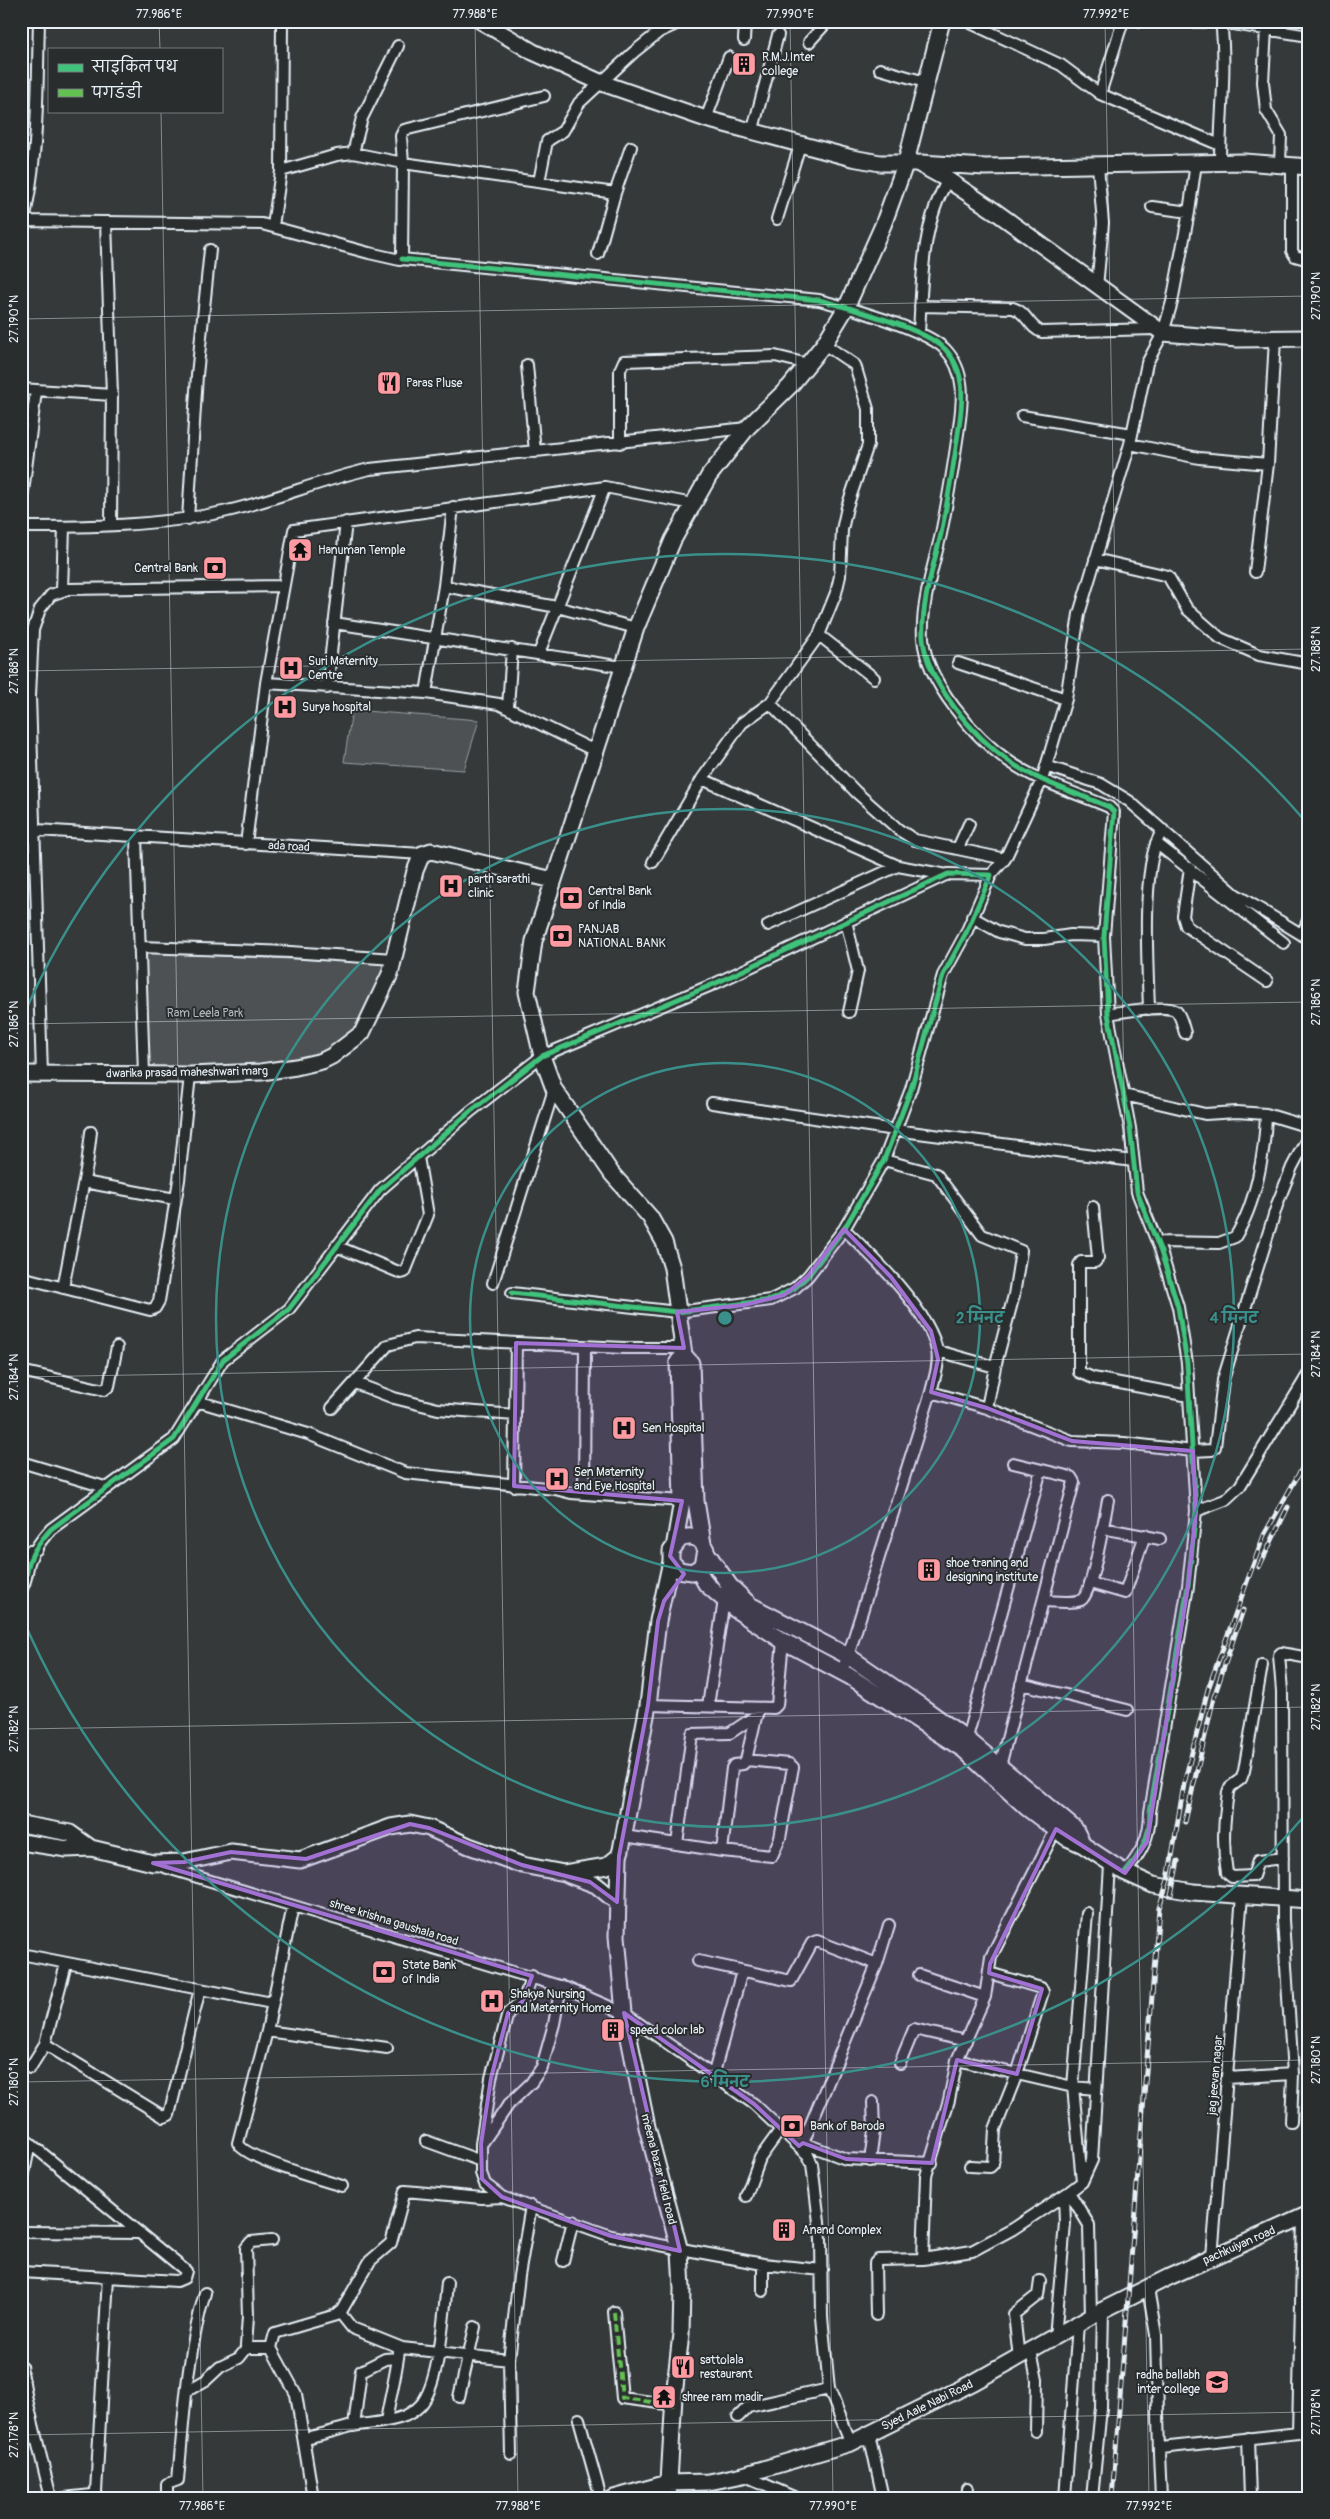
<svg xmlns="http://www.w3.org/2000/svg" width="1330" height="2519" viewBox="0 0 1330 2519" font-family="Pangolin,'Playpen Sans Deva',sans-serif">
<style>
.green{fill:#4d5152;stroke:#9aa1a5}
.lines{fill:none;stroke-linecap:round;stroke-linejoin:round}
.street-casing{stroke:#e8f1f8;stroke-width:14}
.secondary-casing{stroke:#e8f1f8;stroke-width:19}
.street{stroke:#2a2d2e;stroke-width:10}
.secondary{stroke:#2a2d2e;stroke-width:15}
.rail-casing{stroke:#e8f1f8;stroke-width:5}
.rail{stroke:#2a2d2e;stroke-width:3;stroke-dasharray:9;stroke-linecap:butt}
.quiet{stroke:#63c152;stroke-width:4;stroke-dasharray:8 4;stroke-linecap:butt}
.cycleway-casing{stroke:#2a2d2e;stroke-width:8}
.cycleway{stroke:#40c37c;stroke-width:5}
.marked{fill:#a171d3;fill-opacity:0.2;stroke:#a171d3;stroke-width:4;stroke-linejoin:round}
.ticks{fill:none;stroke:#e8f1f8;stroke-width:1;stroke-opacity:0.45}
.ring{fill:none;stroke:#3a8f8a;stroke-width:2.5}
.labels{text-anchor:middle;stroke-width:4;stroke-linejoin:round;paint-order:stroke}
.poi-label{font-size:12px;fill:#e8f1f8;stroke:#2a2d2e;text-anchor:start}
.street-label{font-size:12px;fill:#e8f1f8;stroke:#2a2d2e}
.park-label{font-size:12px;fill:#b2b9be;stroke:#2a2d2e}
.centre{fill:#3a8f8a;stroke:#2a2d2e;stroke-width:2.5}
.ring-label{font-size:15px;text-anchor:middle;font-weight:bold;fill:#3a8f8a;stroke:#2a2d2e;stroke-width:4;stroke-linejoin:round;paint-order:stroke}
.neatline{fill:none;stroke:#e8f1f8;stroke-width:2}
.ticks-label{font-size:12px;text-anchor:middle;fill:#e8f1f8}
</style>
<rect width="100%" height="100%" fill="#35393a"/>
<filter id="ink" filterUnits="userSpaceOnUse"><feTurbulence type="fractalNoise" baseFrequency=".02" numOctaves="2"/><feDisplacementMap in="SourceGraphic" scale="10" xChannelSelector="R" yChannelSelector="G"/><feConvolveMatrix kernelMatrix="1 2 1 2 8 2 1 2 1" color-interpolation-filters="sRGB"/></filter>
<g filter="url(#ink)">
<path class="green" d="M352,710l127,10 -15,50 -120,-8z
M145,953l242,10 -29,70 -36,28 -60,9 -114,-1z"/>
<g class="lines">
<defs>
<path id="street" d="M966,21l95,44 39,29 120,51
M1140,21l81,1 88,14
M1266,29l-3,53 3,28 15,25 -1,29
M744,40l1,-19
M809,42l18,-20 5,-1
M880,69l45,13
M1100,94l22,-70 3,-3
M706,119l23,-62
M752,133l26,-98
M353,153l9,-35 36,-72
M1220,162c0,-47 7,-94 1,-141
M1292,165v86l3,5 14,4
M281,171l56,-16 16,-2 50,10 -2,-27 3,-6 140,-34
M539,182l8,-41 16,-10 16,-28 55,-51 25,-20 24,-11
M615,193l16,-46
M1152,207l37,5
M777,219l23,-74
M24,221l238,3 107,29 31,7 2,-1 1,-96 212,30 -17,61
M106,222l6,173 -1,129
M273,226l8,-55 1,-150
M21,233c18,-69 16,-141 18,-212
M402,259l417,41c29,7 106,29 126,49 21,22 18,50 14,78 -5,36 -11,72 -18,107 -8,34 -20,70 -18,104 3,44 52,100 87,124 29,20 66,31 99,45l5,5 -10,124 4,78 22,114 7,64 24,60 17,55 9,56 9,148 -8,75 -38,226c0,26 -9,41 -25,61
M1097,287l6,-64 -5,-57
M920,306l93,2c14,4 16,20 29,24l112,-3
M919,333c3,-50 2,-109 29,-153
M527,365l8,87
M21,389l91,6
M1022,416l110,18
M620,443v-73l4,-9 151,-5 33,8
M1130,444l69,14 69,6
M21,507l15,-116
M188,519l9,-144 13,-125
M21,527c67,0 137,-1 202,-15 50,-11 97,-32 147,-43l377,-41
M1095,559l73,17 19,33 33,29 39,17 50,9
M1255,572l13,-108 7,-125
M444,586l113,21 79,21
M62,590l2,-63
M334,623l289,44
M819,635l55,43
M539,653l66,-166
M958,663l108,36
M266,683l160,10 73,11 98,48
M327,688l19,-166
M426,693l18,-107 9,-79
M770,703l86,89 43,38 16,10 90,19
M508,707l4,-58
M1046,766l55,18 28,17 106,93 74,45
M702,779l196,87 49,9
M21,829l401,25
M136,837l8,237
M1156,843l128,100
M246,844l20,-161 28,-153 311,-43 88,17
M958,848l11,-24
M653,862l49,-83 40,-56 28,-20 49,-68 17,-42 4,-17 2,-46 5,-23 21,-62v-36l-13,-44 -31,-21
M1190,868l-7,48 3,10 81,55
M991,875l14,-16 37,-79 24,-81 13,-85 51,-170 17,-81 16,-30 9,-31 17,-90 7,-49
M972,917l27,15 26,7h19l27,-4 33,1
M846,921l12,50 -9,41
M768,925l130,-59
M1302,935l7,-17
M139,947l151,5 104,7
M1149,1009c-1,-39 -9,-150 14,-179
M1108,1014c12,-2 60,-10 68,-3 5,4 7,16 9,22
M42,1074l-12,-378 3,-66 7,-21 11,-14 17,-6 214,-3
M1124,1095l81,19 32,-2 29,2 43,13
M712,1103l183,27 238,31
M884,1160l52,14 46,61 39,16 -7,44 -19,72 -8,41
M84,1182l91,17
M1093,1207l5,51 -3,4h-14l-2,3v107l14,6 96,18
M844,1229c29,28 86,82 93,122 3,13 -3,28 -6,41
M1157,1242l62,1 16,-6c21,-33 30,-84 31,-123
M336,1246l65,27 4,-1 23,-57 -10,-58
M21,1277l129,33 5,-2 4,-7 20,-121 11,-105
M493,1283l61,-194
M63,1288l24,-123 4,-33
M938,1351l57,16
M21,1371l83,19 5,-4 8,-39
M355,1383l39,15 44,11 77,6
M197,1401l111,33 97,39 150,16 16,4 111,8
M332,1408l56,-63 27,-7 209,10h60
M21,1462l87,26
M514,1486l2,-143
M584,1494l1,-147
M1196,1511l29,-11 15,-14 69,-113
M1102,1528l58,11
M21,1553l16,-4
M1090,1583l35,10 20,-58
M21,1590c5,-8 5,-13 7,-23 2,-12 14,-28 23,-38l123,-90 49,-79 66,-51 91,-119 91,-79 71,-55 172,-72 234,-110 43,1 -25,58 -23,42 -32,114 -27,71 -40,69 -36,47 -13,12 -24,12 -94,12 -165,-19
M1043,1601c10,0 29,3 38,-1 11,-5 24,-85 27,-100
M1262,1665l-18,106 -3,8 -11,8 -2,5c-4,29 -6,51 -1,81l5,4 21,-1 5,-15 25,-3
M841,1672l7,-16 83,-264 56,16 85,33 52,2 69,8 19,-1 3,-3 8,-67 55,-178 14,-35 17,-32
M1021,1684l106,26
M648,1705l126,3 3,-3 6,-64
M708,1706l16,-106
M965,1745l76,-275
M999,1770l75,-288 -3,-5 -58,-14
M624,1836l98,15 50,5 8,-18 13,-71 -4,-3 -43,-4
M677,1844l15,-110 38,-1 27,-18
M722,1851l10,-83 2,-3 9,-1 3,-4 11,-47
M161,1866l405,122 58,25 130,91 54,51 4,9 9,75 1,78 7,72 22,54
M293,1906l-26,125 -29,112c7,16 85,37 104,43
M1087,1913l-14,174 23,2
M21,1954l251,49
M698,1961l93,20 21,-38 5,-2 60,23
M66,1964l-21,80 119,73 5,-2 31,-126
M919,1975l66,22
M532,1976l-9,25 -15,12 -17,65 -10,66v29l4,11 17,13 109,39 152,28 59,6
M267,2031l120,17
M957,2060l116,27 9,94
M900,2063l14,-34 52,12
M30,2068l15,-24
M713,2076l29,-105
M1227,2078l66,-4
M1291,2122l2,-48 -10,-154 -1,-229 -3,-36 2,-2 28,5
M21,2136l165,135 -2,7 -7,3 -156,-9
M426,2141l55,20
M483,2142l26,-38 22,-21 11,-16 12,-43 7,-38
M803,2143l43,16 86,4
M799,2146l4,-3 74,-179 12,-39
M870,2161l4,-30 -1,-29
M970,2166l20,1 3,-3 2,-35 22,-55 26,-82 -2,-4 -52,-15
M21,2188l9,-45
M1069,2192l20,33 2,91
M746,2196l14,-38 21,-29
M21,2232l119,1
M272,2240l-21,2 -5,6 2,68 -2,30 2,2h23l25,46 17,104
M1212,2257l30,-361
M923,2259l3,-83 23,-76 8,-40 28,-63 6,-40 65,-128
M563,2261l10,-40
M763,2264v27
M1148,2288l8,47 3,118
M614,2312l8,86 52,7
M340,2313l12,15 50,20 107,12
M876,2315l-1,-52 3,-3 45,-1 49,-8 41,-22 56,-37 13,-10 10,-22 18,-295
M1055,2338l10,-115 -1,-27
M271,2348l4,-15 61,-18 6,-5 28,-49 21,-18 14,-52 77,7 20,-1
M1031,2351l6,29 -1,51
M1019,2358l-5,-44 24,-19 2,-14
M21,2366l6,34 24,98
M187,2391l19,-11 14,-13 19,-9 8,-10
M459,2397l16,-70
M738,2417l10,-10 81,-18
M579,2419l22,79
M386,2421c4,-23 10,-46 13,-70
M354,2426l7,-55 24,-12 13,-1
M869,2434l14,64
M304,2438c17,-3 32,-8 48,-12 18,-3 36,-3 53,-10 6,-3 14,-8 18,-14 17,-24 21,-89 24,-119
M1248,2438l2,60
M511,2454l-2,-94 10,-84 12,-70
M743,2475l53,23
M64,2498l28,-3 4,-3 12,-215
M167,2498v-14l11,-4c6,-63 9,-127 27,-187
M966,2498l1,-9
M1065,2498l13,-174
M1092,2498l9,-90 2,-98
M1161,2498l-2,-45 2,-5 137,-15 5,-216"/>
<path id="secondary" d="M481,21l52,31 69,31 104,36 146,39 28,5h37l31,17 48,32 167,121 74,6 72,-1
M921,163l64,4 259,-5 65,5
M21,1074l169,1 71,-3 35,-5 26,-6 10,-5 30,-23 28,-59 25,-103 7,-17 9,-3 122,29
M684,1355l7,8 5,138 7,43
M675,1542l7,-41 -4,-139 6,-7 -12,-87 -8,-26 -14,-25 -38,-43 -58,-85 -12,-33 -15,-64 7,-51 102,-313 37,-88 36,-64 38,-48 43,-42 34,-42 23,-38 36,-81 23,-63 36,-141
M707,1553l23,33 20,19 98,51 76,52 43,31 108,90 8,16
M698,1570l8,14 30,26 47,31 66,35 115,74 63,58 40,30 16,7 41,27 29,13 40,7 116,8
M21,1824l49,9 21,15
M21,1842l46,7 24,-1 62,15 31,-1 47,-10 69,8 91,-33 19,-3 19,4 40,18 53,19 42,8 43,-7 12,-10 2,-6 27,-145 10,-84 13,-60v-10l9,-12c12,-5 21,-1 26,11l-3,15 -11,7 -13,-2 -8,-9
M619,1856l-2,80 7,77 23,114 33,124 2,38 -1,45 -7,62 -6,102
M569,1875l27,10 21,17
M614,2498l54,-15 41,-1 34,-7 108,-32 123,-61 117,-66 78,-39 140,-63"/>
</defs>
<use href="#street" class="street-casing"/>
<use href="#secondary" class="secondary-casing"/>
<use href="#street" class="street"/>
<use href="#secondary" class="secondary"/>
<defs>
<path id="rail" d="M1259,1567l29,-60
M1185,1822l29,-125 29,-87
M1171,1895l7,-34
M1112,2498l47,-590 9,-28 16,-96 24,-95 56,-154 45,-79"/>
</defs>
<use href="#rail" class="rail-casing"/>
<use href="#rail" class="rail"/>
<path class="quiet" d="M614,2312l8,86 52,7"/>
<defs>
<path id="cycleway" d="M402,259l417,41c29,7 106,29 126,49 21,22 18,50 14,78 -5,36 -11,72 -18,107 -8,34 -20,70 -18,104 3,44 52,100 87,124 29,20 66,31 99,45l5,5 -10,124 4,78 22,114 7,64 24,60 17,55 9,56 9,148 -8,75 -38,226c0,26 -9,41 -25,61
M21,1590c5,-8 5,-13 7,-23 2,-12 14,-28 23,-38l123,-90 49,-79 66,-51 91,-119 91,-79 71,-55 172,-72 234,-110 43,1 -25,58 -23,42 -32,114 -27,71 -40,69 -36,47 -13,12 -24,12 -94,12 -165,-19"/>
</defs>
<use href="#cycleway" class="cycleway-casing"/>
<use href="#cycleway" class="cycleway"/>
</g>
</g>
<path class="marked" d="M844,1229l47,48 40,54 7,28 -7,33 56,16 85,33 121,10 3,60 -8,75 -41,256 -22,31 -69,-44 -66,135 -1,9 53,16 -25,85 -60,-14 -25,103 -86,-4 -43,-16 -4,3 -45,-42 -130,-91 56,238 -69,-15 -109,-39 -20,-18 -1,-35 10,-66 17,-65 15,-12 9,-25 -379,-113 31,-1 47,-10 75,7 104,-35 19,4 93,37 68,17 27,20 2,-46 29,-151 10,-84 6,-20 20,-27 -14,-18 12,-55 -168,-15 2,-143 168,5 -7,-36 67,-7 40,-10 24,-19z"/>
<path class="ticks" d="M159,21l1,28M475,21l43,2477M790,21l43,2477M1105,21l44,2477M161,111l42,2387M21,319l1288,-23M21,671l1288,-22M21,1024l1288,-22M21,1377l1288,-23M21,1729l1288,-22M21,2082l1288,-22M21,2435l1288,-23"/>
<g class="ring">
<circle cx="725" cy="1318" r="255"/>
<circle cx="725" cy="1318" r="509"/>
<path d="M1306 1814A764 764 0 0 1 22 1617M22 1019A764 764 0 0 1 1306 822"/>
</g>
<defs>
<symbol id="building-square" viewBox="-11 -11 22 22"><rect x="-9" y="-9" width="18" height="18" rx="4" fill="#ff9aa2" stroke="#2a2d2e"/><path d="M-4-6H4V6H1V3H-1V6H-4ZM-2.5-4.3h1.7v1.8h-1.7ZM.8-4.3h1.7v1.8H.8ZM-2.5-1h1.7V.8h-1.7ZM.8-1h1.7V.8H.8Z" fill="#111"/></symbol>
<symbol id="restaurant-square" viewBox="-11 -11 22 22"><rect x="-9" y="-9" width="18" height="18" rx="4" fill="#ff9aa2" stroke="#2a2d2e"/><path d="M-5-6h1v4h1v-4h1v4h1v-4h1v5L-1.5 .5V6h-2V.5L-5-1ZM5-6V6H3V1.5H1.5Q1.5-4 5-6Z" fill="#111"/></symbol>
<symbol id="temple-square" viewBox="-11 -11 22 22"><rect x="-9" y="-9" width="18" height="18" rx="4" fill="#ff9aa2" stroke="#2a2d2e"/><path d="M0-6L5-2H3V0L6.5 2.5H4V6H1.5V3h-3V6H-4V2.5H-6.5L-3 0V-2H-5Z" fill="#111"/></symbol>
<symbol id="bank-square" viewBox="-11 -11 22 22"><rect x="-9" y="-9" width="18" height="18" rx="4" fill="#ff9aa2" stroke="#2a2d2e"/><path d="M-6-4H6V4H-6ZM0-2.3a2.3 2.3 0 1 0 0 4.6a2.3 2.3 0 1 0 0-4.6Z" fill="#111"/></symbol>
<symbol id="hospital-square" viewBox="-11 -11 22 22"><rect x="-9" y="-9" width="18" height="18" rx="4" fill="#ff9aa2" stroke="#2a2d2e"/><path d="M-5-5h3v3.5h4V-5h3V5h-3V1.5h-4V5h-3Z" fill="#111"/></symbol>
<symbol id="school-square" viewBox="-11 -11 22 22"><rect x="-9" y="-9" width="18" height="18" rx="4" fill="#ff9aa2" stroke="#2a2d2e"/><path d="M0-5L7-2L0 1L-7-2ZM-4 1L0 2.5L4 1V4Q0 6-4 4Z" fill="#111"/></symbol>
</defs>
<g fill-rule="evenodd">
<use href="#building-square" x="730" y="50" width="28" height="28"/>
<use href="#restaurant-square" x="375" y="369" width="28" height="28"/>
<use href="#temple-square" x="286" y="536" width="28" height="28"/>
<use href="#bank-square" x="201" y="554" width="28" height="28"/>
<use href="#hospital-square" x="277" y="654" width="28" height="28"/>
<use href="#hospital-square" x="271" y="693" width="28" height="28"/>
<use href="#hospital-square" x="437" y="872" width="28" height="28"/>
<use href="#bank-square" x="557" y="884" width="28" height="28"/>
<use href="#bank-square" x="547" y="922" width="28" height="28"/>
<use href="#hospital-square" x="610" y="1414" width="28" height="28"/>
<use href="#hospital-square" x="543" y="1465" width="28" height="28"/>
<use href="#building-square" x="915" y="1556" width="28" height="28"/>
<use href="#bank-square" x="370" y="1958" width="28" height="28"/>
<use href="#hospital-square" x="478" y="1987" width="28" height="28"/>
<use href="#building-square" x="599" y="2016" width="28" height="28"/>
<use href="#bank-square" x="778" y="2112" width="28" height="28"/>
<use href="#building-square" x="770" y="2216" width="28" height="28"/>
<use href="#restaurant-square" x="669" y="2353" width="28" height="28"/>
<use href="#school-square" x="1203" y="2368" width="28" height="28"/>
<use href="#temple-square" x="650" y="2383" width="28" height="28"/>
</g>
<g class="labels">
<g class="poi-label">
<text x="762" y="61">R.M.J.Inter<tspan x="762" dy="14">college</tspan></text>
<text x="406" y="387">Paras Pluse</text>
<text x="318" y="554">Hanuman Temple</text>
<text x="198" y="572" text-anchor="end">Central Bank</text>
<text x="308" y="665">Suri Maternity<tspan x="308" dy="14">Centre</tspan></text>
<text x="302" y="711">Surya hospital</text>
<text x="468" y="883">parth sarathi<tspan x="468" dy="14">clinic</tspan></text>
<text x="588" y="895">Central Bank<tspan x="588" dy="14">of India</tspan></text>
<text x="578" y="933">PANJAB<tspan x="578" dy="14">NATIONAL BANK</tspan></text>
<text x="642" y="1432">Sen Hospital</text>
<text x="574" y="1476">Sen Maternity<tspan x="574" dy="14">and Eye Hospital</tspan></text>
<text x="946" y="1567">shoe traning and<tspan x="946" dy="14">designing institute</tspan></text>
<text x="402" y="1969">State Bank<tspan x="402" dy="14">of India</tspan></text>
<text x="510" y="1998">Shakya Nursing<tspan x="510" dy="14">and Maternity Home</tspan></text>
<text x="630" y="2034">speed color lab</text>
<text x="810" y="2130">Bank of Baroda</text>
<text x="802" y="2234">Anand Complex</text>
<text x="700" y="2364">sattolala<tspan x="700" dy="14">restaurant</tspan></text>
<text x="1200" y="2379" text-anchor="end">radha ballabh<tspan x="1200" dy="14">inter college</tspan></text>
<text x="682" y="2401">shree ram madir</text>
</g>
<g class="street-label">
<text transform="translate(289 846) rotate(3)" y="4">ada road</text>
<text transform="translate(187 1072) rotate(-1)" y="4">dwarika prasad maheshwari marg</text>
<text transform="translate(394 1922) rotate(17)" y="4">shree krishna gaushala road</text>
<text transform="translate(1215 2075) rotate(-85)" y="4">jag jeevan nagar</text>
<text transform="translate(659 2169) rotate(76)" y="4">meena bazar field road</text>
<text transform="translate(1239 2245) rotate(-24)" y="4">pachkuiyan road</text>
<text transform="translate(927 2405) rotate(-26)" y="4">Syed Aale Nabi Road</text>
</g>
<g class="park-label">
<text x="205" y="1017">Ram Leela Park</text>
</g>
</g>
<circle cx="725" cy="1318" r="8" class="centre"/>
<g class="ring-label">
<text x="980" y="1323">2 मिनट</text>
<text x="1234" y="1323">4 मिनट</text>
<text x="725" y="2087">6 मिनट</text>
</g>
<rect width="1330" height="2519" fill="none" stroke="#2a2d2e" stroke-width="55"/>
<rect x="48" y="48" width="175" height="65" fill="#2a2d2e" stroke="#767b7f"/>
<rect x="58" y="64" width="25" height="8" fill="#40c37c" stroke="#767b7f"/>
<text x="92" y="72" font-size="15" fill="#e8f1f8">साइकिल पथ</text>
<rect x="58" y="89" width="25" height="8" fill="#63c152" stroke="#767b7f"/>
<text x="92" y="98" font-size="15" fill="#e8f1f8">पगडंडी</text>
<rect x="28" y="28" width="1274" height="2464" class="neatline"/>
<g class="ticks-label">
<text x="159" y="18">77.986°E</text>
<text x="475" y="18">77.988°E</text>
<text x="790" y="18">77.990°E</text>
<text x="1106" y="18">77.992°E</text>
<text transform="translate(1316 296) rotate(-90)" y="4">27.190°N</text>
<text transform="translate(14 319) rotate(-90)" y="4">27.190°N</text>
<text transform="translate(1316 649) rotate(-90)" y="4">27.188°N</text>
<text transform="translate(14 671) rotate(-90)" y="4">27.188°N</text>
<text transform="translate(1316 1002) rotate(-90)" y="4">27.186°N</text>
<text transform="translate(14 1024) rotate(-90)" y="4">27.186°N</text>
<text transform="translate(1316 1354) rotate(-90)" y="4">27.184°N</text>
<text transform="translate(14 1377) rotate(-90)" y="4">27.184°N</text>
<text transform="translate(1316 1707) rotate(-90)" y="4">27.182°N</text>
<text transform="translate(14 1729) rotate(-90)" y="4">27.182°N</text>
<text transform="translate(1316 2060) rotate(-90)" y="4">27.180°N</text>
<text transform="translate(14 2082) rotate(-90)" y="4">27.180°N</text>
<text transform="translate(1316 2412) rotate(-90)" y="4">27.178°N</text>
<text transform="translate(14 2435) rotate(-90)" y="4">27.178°N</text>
<text x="202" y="2510">77.986°E</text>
<text x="518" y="2510">77.988°E</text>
<text x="833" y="2510">77.990°E</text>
<text x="1149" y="2510">77.992°E</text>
</g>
</svg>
